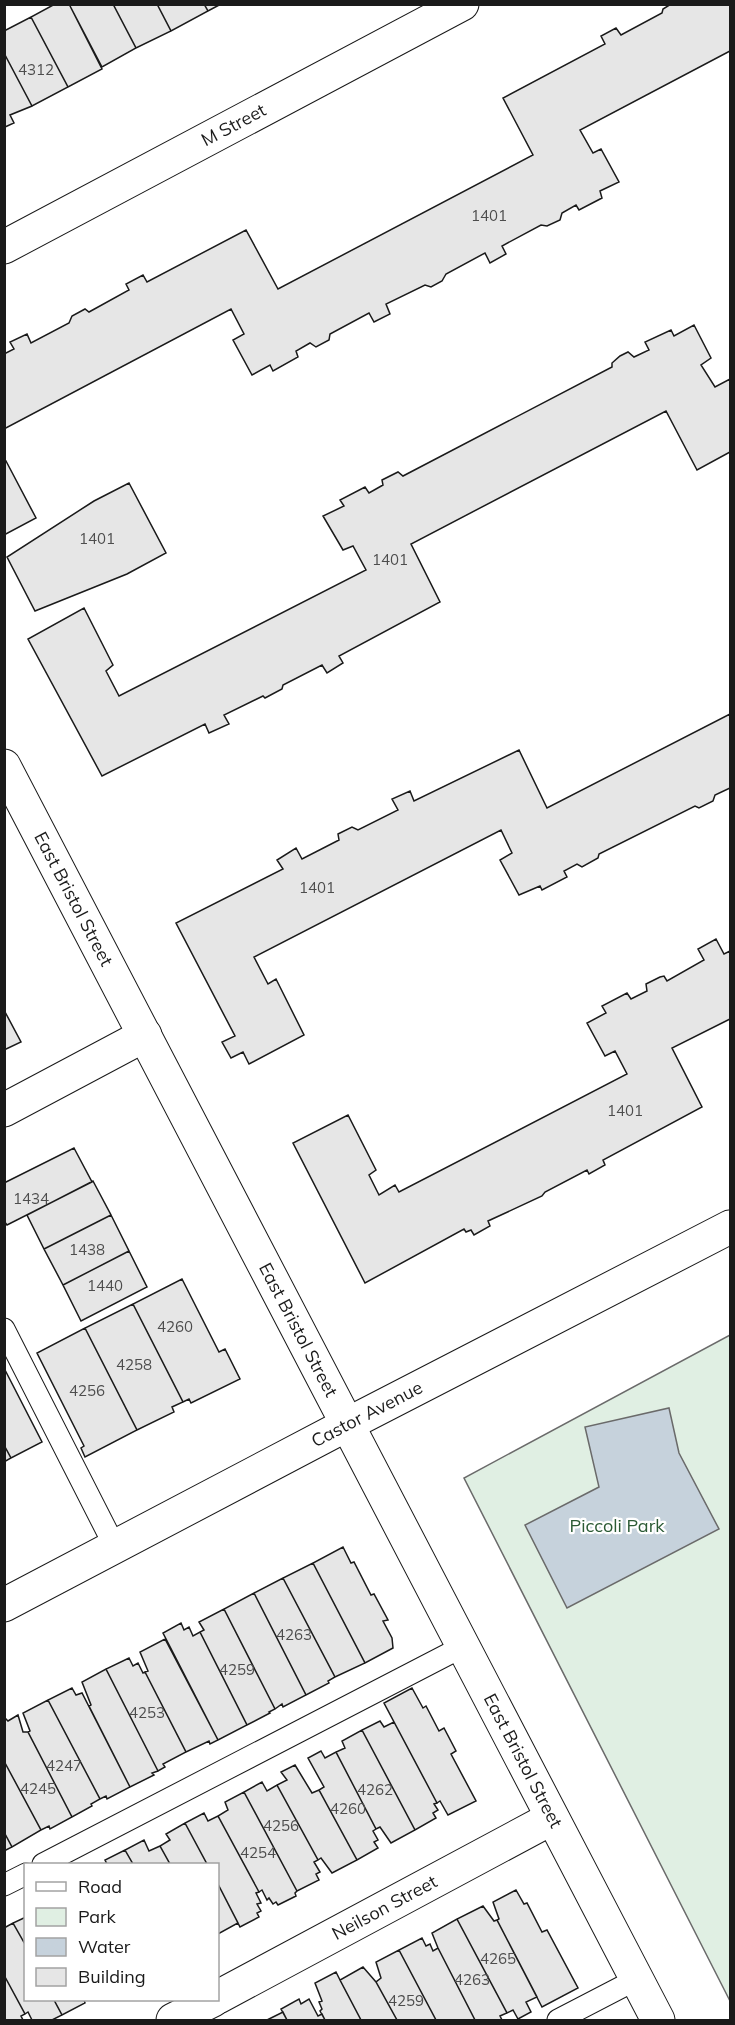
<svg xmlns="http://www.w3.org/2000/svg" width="735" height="2025" viewBox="0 0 735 2025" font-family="Mulish,sans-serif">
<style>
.green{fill:#e0efe3;stroke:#6a6a6a;stroke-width:1.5}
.water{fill:#c6d2dc;stroke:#6a6a6a;stroke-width:1.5}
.building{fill:#e6e6e6;stroke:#1a1a1a;stroke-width:1.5}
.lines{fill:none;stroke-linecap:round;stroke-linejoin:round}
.lane-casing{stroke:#1a1a1a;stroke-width:23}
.street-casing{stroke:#1a1a1a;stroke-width:35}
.primary-casing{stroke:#1a1a1a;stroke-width:35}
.lane{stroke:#fff;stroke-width:21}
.street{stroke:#fff;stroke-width:33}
.primary{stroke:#fff;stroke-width:33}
.labels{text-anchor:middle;stroke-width:4.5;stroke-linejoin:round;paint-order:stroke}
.number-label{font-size:15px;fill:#4d4d4d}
.street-label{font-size:18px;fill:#1a1a1a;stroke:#fff}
.park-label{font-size:18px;fill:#2b5a34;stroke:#fff}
</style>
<rect width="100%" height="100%" fill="#fff"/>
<path class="green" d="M730,1335v666l-266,-523z"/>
<path class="water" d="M669,1408l10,45 40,76 -152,79 -42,-83 74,-38 -14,-60z"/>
<path class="building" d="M55,4h14l33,65 -34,18 -37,-70z
M69,4h44l23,44 -34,19z
M113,4h44l14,27 -35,17z
M157,4h47l4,7 -37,20z
M204,4h17l-13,7z
M671,4h59v47l-150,79 13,23 8,-4 18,33 -19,9 2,7 -23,12 -3,-5 -14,8 -2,7 -13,6 -6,-1 -39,21 4,8 -16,9 -5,-10 -39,21 -4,7 -11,6 -6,-2 -39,19 4,10 -16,8 -5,-9 -39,21 -1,6 -13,7 -6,-4 -14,8 2,6 -25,14 -3,-6 -18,10 -19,-35 11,-6 -13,-25 -227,120v-75l10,-5 -4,-7 17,-8 4,9 38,-20 3,-7 13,-7 4,3 40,-22 -3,-6 17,-9 4,7 99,-52 32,59 255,-134 -30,-57 102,-54 -4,-8 15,-8 5,7 41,-22 1,-4z
M31,17l37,70 -36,19 -28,-53v-22z
M4,53l28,53 -22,9 4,8 -9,4z
M694,325l17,33 -10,7 14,22 15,-8v73l-33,18 -31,-59 -255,133 29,58 -101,54 4,7 -16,10 -5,-8 -39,20 -1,4 -17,9 -2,-2 -39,19 5,9 -20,9 -4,-9 -103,52 -74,-137 56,-31 29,57 -7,6 13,25 247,-126 -13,-24 -10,4 -20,-34 21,-10 -4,-6 25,-13 4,6 14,-8 -1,-5 16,-8 5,4 209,-109v-4l8,-7 8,-4 6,5 15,-7 -4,-8 26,-12 3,6z
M6,461l30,57 -32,17v-73z
M129,483l37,70 -39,21 -92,37 -28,-54 87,-56z
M730,714v74l-15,7 -2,6 -14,7 -4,-2 -96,48 -1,4 -16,9 -5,-3 -13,7 3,6 -25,13 -2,-4 -21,9 -19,-35 12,-7 -11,-23 -247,127 14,27 8,-5 28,56 -55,29 -6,-12 -12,6 -9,-16 13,-6 -59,-113 107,-54 -6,-9 19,-12 6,11 37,-19 -1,-6 14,-7 6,3 40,-20 -6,-11 18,-8 4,10 105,-51 28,58z
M716,939l8,15 6,-3v68l-58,29 30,59 -99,53 2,5 -16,9 -2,-4 -42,22 -3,4 -54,25 2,5 -16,9 -3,-5 -5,2 -2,-3 -99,54 -72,-140 55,-28 28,55 -7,5 10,20 16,-10 4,7 228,-118 -12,-23 -10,5 -18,-33 19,-10 -4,-7 25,-13 4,6 16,-8 -1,-7 14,-7 4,-1 3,5 37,-21 -6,-11z
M4,1010l17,32 -17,8z
M74,1148l18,34 -85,43 -3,-4v-38z
M93,1181l18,34 -67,34 -17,-34z
M111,1215l18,36 -66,34 -19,-36z
M129,1251l18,36 -66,34 -18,-36z
M182,1279l37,73 6,-3 15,30 -49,24 -2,-4 -6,3 -50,-98z
M133,1304l50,98 -11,5 2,5 -37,18 -52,-102z
M85,1328l52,102 -52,27 -4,-9 3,-2 -47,-93z
M4,1368l38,74 -31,16 -7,-13z
M4,1445l7,13 -7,4z
M343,1547l8,16 3,-1 17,33 3,-1 14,26 -5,1 9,17 1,10 -28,15 -52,-100z
M313,1563l52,100 -30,14 -52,-99z
M283,1578l52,99 -7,4 1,2 -23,12 -52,-102z
M254,1593l52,102 -23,12 -1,-3 -7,5 -51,-100z
M224,1609l51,100 -6,3 1,1 -23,12 -47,-93 4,-2 -5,-8z
M181,1623l3,7 5,-3 4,9 7,-4 47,93 -29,15 -55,-107z
M165,1639l53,101 -8,4 -1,-3 -23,11 -41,-80 3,-1 -8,-19z
M129,1658l4,8 5,-3 5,10 2,-1 41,80 -23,12 2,3 -7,4 -52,-102z
M106,1669l52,102 -6,2 2,2 -24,12 -41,-81 2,-1 -9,-23z
M72,1688l4,7 6,-2 48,94 -23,12 -1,-3 -6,3 -52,-99z
M412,1688l11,20 3,-2 13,25 5,-3 12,23 -5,3 25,47 -28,14 -8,-14 -3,2 -53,-100z
M48,1700l52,99 -9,5 1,2 -20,11 -44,-85 2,-1 -7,-18z
M18,1715l5,17h5l44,85 -22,12 -1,-3 -8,4 -37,-69v-44l4,4z
M380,1721l4,6 10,-5 43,81 -3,1 4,6 -5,3 3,5 -21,12 -53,-100z
M362,1730l53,100 -24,13 -11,-16 -4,2 -40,-77 9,-4 -3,-7z
M321,1751l4,7 11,-6 40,77 -3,2 5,9 -4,2 4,6 -21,12 -38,-70 5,-3 -16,-29z
M4,1761l37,69 -29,17 -8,-15z
M295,1765l17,28 7,-3 38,70 -25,13 -11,-15 -3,2 -41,-75 10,-5 -6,-8z
M262,1782l5,9 10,-6 41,75 -4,2 6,10 -4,2 3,6 -22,11 -53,-99z
M244,1792l53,99 -2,2 1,3 -18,9 -2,-3 -3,2 -4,-6 -2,2 -5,-10 -3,2 -41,-76 10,-6 -3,-8z
M204,1813l4,8 10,-5 41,76 -3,1 5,10 -4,1 4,7 -4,2 2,4 -19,10 -22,-43v-20h-11l-22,-41z
M185,1823l22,41h-37l-10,-18 10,-6 -4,-6z
M4,1832l8,15 -8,4z
M144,1840l5,11 11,-5 10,18h-37l-8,-14z
M125,1850l8,14h-26l-2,-4z
M218,1884l20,39 -20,11z
M516,1890l8,14 3,-1 15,29 5,-2 31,58 -36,19 -45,-87 2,-1 -6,-17z
M483,1906l11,15 3,-1 40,77 -11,5 5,10 -13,7 -5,-9 -6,3 -50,-94z
M26,1917v29l-13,-23z
M457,1919l50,94 -7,3 2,4h-27l-37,-72 -6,-15z
M13,1923l13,23v54h28l8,15 -10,5h-20l-4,-8 -3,2 -21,-39v-47z
M422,1938l4,8 4,-2 3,7 5,-3 37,72h-39l-37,-70z
M399,1950l37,70h-39l-21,-38 5,-4 -5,-16z
M363,1967l13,15 21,38h-36l-21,-40z
M336,1972l4,8 21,40h-36l-5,-9 2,-2 -3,-7 3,-1 -7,-18z
M4,1975l21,39 -4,2 2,4h-19z
M299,1999l2,5 8,-5 9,17 4,-2 3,6h-38l-6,-11z
M54,2000h30l1,3 -23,12z
M283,2012l4,8h-20z"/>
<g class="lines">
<defs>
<path id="lane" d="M4,1329l111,218
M43,1864l419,-217
M4,1885l22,-11
M558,2020l79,-41"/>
<g id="street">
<path id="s1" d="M4,247l458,-243"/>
<path id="s2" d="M4,766l654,1254"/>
<path d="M4,1110l141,-75"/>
<path id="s3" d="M218,1997l334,-179"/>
<path d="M173,2020l40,-20"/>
</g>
<g id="primary">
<path id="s4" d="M4,1605l344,-181 382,-197"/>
</g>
</defs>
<use href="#lane" class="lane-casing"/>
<use href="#street" class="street-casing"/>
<use href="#primary" class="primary-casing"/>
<use href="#lane" class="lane"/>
<use href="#street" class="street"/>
<use href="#primary" class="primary"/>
</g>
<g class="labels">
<g class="number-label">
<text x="36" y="75">4312</text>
<text x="489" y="221">1401</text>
<text x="97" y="544">1401</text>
<text x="390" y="565">1401</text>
<text x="317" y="893">1401</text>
<text x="625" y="1116">1401</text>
<text x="31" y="1204">1434</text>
<text x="87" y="1255">1438</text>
<text x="105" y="1291">1440</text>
<text x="175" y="1332">4260</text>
<text x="134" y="1370">4258</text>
<text x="87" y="1396">4256</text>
<text x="294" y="1640">4263</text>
<text x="237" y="1675">4259</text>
<text x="147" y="1718">4253</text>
<text x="64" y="1771">4247</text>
<text x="38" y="1794">4245</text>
<text x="375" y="1795">4262</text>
<text x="348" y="1814">4260</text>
<text x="281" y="1831">4256</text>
<text x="258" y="1858">4254</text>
<text x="498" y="1964">4265</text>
<text x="472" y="1985">4263</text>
<text x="406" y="2006">4259</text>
</g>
<g class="street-label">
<text dy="6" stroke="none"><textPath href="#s1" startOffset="260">M Street</textPath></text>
<text dy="6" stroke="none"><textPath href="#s2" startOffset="150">East Bristol Street</textPath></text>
<text dy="6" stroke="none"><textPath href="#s2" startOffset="636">East Bristol Street</textPath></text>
<text dy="6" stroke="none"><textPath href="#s4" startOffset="410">Castor Avenue</textPath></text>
<text dy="6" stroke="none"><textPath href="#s2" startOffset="1122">East Bristol Street</textPath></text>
<text dy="6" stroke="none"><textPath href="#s3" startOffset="189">Neilson Street</textPath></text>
</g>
<g class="park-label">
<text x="617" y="1532">Piccoli Park</text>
</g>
</g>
<rect width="735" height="2025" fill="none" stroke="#1a1a1a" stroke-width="12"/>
<rect x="24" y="1863" width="195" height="138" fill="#ffffff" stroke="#a3a3a3" stroke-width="1.5"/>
<rect x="36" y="1882" width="30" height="9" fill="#ffffff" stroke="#a3a3a3" stroke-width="1.5"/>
<text x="78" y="1893" font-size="18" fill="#1a1a1a">Road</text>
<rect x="36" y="1908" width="30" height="18" fill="#e0efe3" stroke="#a3a3a3" stroke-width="1.5"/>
<text x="78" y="1923" font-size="18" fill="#1a1a1a">Park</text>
<rect x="36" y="1938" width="30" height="18" fill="#c6d2dc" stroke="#a3a3a3" stroke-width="1.5"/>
<text x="78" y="1953" font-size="18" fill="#1a1a1a">Water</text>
<rect x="36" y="1968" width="30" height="18" fill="#e6e6e6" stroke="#a3a3a3" stroke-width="1.5"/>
<text x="78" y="1983" font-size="18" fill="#1a1a1a">Building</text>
</svg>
